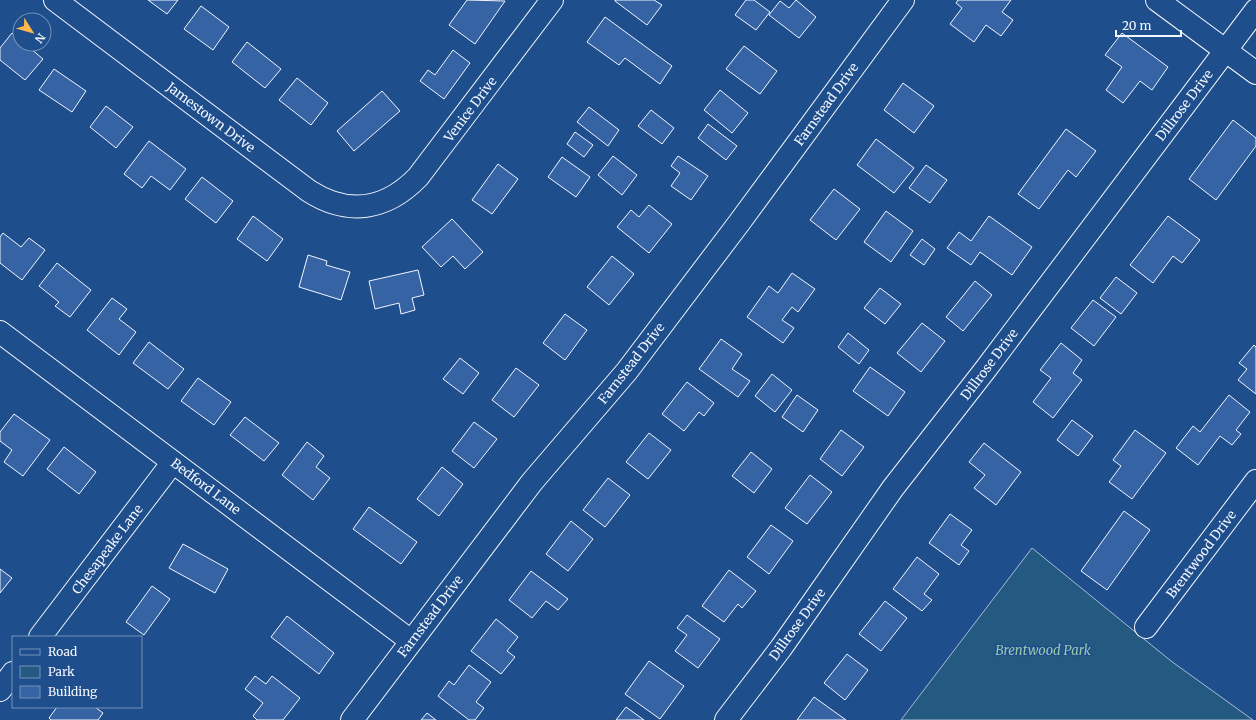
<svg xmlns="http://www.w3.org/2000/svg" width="1256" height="720" viewBox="0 0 1256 720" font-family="Merriweather,serif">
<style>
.green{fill:#245a82;stroke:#a8bbd7}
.building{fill:#3563a3;stroke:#f2f6ff}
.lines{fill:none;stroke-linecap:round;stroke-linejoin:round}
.minor-casing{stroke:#f2f6ff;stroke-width:24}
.minor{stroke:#1f4e8c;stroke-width:22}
.labels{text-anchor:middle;stroke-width:3;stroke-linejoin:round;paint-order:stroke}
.street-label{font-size:13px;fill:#f2f6ff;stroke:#1f4e8c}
.park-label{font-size:13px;font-style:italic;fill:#97c8a6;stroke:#1f4e8c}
</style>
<rect width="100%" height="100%" fill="#1f4e8c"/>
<path class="green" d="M1032,548l139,113 82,59h-352z"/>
<path class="building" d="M148,0h30l-11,14z
M467,0l38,1 -30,43 -26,-19z
M615,0h39l8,5 -15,20 -32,-24z
M746,0h8l16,12 -14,18 -21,-15z
M796,0l20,17 -17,21 -30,-23 11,-14 9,7z
M958,0h53l-9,12 11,8 -12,16 -15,-11 -12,17 -24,-18 12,-16 -6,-5z
M201,6l28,21 -16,23 -29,-21z
M605,17l67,49 -12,18 -35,-26 -6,7 -32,-23z
M12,33l8,7v4h5l18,15 -18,21 -25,-20v-12z
M1122,33l46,34 -16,23 -12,-9 -17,22 -17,-13 16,-23 -17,-12z
M247,42l34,27 -16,19 -33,-26z
M744,46l33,25 -17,23 -34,-25z
M453,50l17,13 -26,36 -24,-18 8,-11 7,5z
M54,69l32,22 -14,21 -33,-22z
M297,78l31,25 -17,22 -32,-25z
M903,83l31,23 -20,27 -30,-23z
M720,90l28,23 -16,20 -28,-23z
M382,91l18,20 -46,40 -17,-20z
M106,106l27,21 -17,21 -26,-21z
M589,107l30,23 -11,16 -31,-24z
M651,110l23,18 -12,16 -24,-18z
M1233,120l23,18v8l-40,54 -27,-21z
M708,124l29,22 -11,14 -28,-22z
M1066,129l30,22 -20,26 -8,-7 -29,39 -21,-15z
M575,132l18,13 -9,12 -17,-13z
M876,139l38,29 -20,25 -37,-28z
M149,141l37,28 -16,21 -19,-14 -9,12 -18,-14z
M613,156l24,19 -15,20 -24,-20z
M678,156l30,20 -17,24 -20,-14 9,-13 -9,-7z
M562,157l28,20 -14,20 -28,-20z
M498,164l20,15 -26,35 -20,-14z
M926,165l21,15 -17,23 -21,-15z
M202,177l31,24 -17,22 -31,-24z
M834,189l26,20 -24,31 -26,-20z
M649,205l23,19 -23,29 -32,-26 14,-17 8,7z
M886,211l27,20 -22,31 -27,-20z
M253,216l30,23 -16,22 -30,-22z
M989,216l43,31 -20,28 -32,-23 -9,13 -24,-17 12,-16 12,9z
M1168,216l32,24 -18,23 -9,-7 -20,27 -23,-18z
M452,219l31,33 -18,17 -12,-13 -12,11 -19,-20z
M3,233l18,14 8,-9 16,12 -23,30 -22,-17v-26z
M922,239l13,10 -11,16 -14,-10z
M308,255l19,6 -1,4 24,7 -9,28 -42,-13z
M612,256l22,18 -25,31 -22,-18z
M57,263l34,27 -21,27 -15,-11 4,-4 -20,-16z
M418,270l6,25 -12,3 3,12 -14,4 -2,-11 -24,6 -6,-28z
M792,273l23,16 -17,23 -6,-5 -10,13 12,8 -11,15 -36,-26 22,-31 9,7z
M1116,277l21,16 -16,21 -21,-16z
M975,281l17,14 -29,36 -17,-14z
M880,288l21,16 -16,20 -21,-16z
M112,298l15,11 -8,10 17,13 -17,23 -32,-25z
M1093,300l23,17 -22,29 -23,-18z
M565,314l22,16 -22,30 -22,-17z
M922,323l23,18 -24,31 -24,-19z
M848,333l21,17 -10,14 -21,-17z
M721,339l21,15 -10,15 18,12 -12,16 -39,-28z
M149,342l35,27 -16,20 -35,-26z
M1061,343l21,17 -9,13 9,7 -29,38 -20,-16 18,-24 -11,-8z
M1254,345l2,2v47l-18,-14 9,-11 -8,-6z
M460,358l19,15 -16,21 -20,-15z
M870,367l35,25 -17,24 -35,-25z
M516,368l23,17 -25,32 -22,-17z
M772,374l20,16 -17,22 -20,-16z
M198,378l33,24 -17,23 -33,-24z
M687,382l27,21 -10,13 -5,-4 -15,19 -22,-17z
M797,395l21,15 -15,22 -21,-15z
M1229,395l21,17 -14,18 5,4 -9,11 -12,-9 -22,29 -22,-17 17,-22 7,6z
M14,414l36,26 -27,36 -19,-14 8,-12 -12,-9v-9z
M245,417l34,26 -15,18 -34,-26z
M1072,420l21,16 -15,20 -21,-16z
M474,422l23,17 -23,29 -22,-17z
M841,430l23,17 -22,29 -22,-17z
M1135,430l31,23 -34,46 -23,-17 12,-16 -8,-6z
M649,433l22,17 -23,29 -22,-17z
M307,442l17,14 -8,11 14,11 -17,22 -31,-25z
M984,443l37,29 -25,33 -22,-17 11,-13 -16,-13z
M64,447l32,25 -17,22 -32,-25z
M751,452l21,17 -18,24 -22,-17z
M442,467l21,17 -24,32 -22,-17z
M810,475l22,17 -25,32 -22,-16z
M608,478l22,17 -25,32 -22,-17z
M369,507l48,35 -16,22 -48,-35z
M1124,511l26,19 -43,60 -26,-19z
M950,514l22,16 -11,15 8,6 -10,14 -30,-22z
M571,521l22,18 -25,32 -22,-17z
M771,525l22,16 -24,33 -22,-17z
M183,544l45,25 -13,24 -46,-25z
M917,557l22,17 -15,20 8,6 -10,11 -29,-22z
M0,569l12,9 -12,15z
M729,570l27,21 -14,17 -4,-4 -14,18 -22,-16z
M531,571l37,28 -10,11 -12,-9 -14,17 -23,-18z
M152,586l18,13 -26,36 -18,-13z
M885,601l22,17 -26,33 -22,-17z
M687,615l33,24 -22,29 -23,-17 12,-16 -10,-7z
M287,616l47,37 -15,21 -48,-37z
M496,619l22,18 -11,14 8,6 -14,17 -30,-23z
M847,654l21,16 -23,30 -21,-17z
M649,661l35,25 -24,33 -35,-25z
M469,665l22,17 -15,20 8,6 -9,12h-6l-31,-24 11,-15 5,4z
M255,676l11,8 6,-8 28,22 -17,22h-26l-4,-4 10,-13 -18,-14z
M814,697l32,23h-49z
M57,707h38l8,6 -5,7h-47l-2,-2z
M626,707l18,13h-28z
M427,713l9,7h-15z"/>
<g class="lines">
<defs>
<path id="minor" d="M55,0l254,191c39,25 77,19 109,-14l134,-177
M1157,0l99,73
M0,332l411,309
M1146,627l110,-146
M40,637l133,-175
M0,690l13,-17
M352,720l180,-238 95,-111 112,-148 164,-223
M726,720l55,-72 112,-160 92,-118 271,-360"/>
</defs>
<use href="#minor" class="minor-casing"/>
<use href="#minor" class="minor"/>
</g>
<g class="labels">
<g class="street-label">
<text transform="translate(826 104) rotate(-54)" y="5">Farnstead Drive</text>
<text transform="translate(1184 105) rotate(-53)" y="5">Dillrose Drive</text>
<text transform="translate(470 109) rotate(-53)" y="5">Venice Drive</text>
<text transform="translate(211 117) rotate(37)" y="5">Jamestown Drive</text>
<text transform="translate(631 363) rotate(-52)" y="5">Farnstead Drive</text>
<text transform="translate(989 364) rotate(-53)" y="5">Dillrose Drive</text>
<text transform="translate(206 486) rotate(37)" y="5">Bedford Lane</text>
<text transform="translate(107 549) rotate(-53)" y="5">Chesapeake Lane</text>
<text transform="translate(1201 554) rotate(-53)" y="5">Brentwood Drive</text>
<text transform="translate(430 616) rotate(-53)" y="5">Farnstead Drive</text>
<text transform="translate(797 624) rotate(-54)" y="5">Dillrose Drive</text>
</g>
<g class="park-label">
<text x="1043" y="655">Brentwood Park</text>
</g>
</g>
<rect x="12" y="636" width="130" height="72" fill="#1f4e8c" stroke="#7391ba"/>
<rect x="20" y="649" width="20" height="6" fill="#1f4e8c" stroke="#7391ba"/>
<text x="48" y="656" font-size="12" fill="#f2f6ff">Road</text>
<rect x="20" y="666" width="20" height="12" fill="#245a82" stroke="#7391ba"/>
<text x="48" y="676" font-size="12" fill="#f2f6ff">Park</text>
<rect x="20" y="686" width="20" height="12" fill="#3563a3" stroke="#7391ba"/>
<text x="48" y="696" font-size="12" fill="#f2f6ff">Building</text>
<g transform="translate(32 32) rotate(127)"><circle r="19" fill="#1f4e8c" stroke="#7391ba"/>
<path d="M0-3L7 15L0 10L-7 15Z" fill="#ffb74d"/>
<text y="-6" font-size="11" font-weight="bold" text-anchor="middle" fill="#f2f6ff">N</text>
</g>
<path d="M1116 30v6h65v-6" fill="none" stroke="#f2f6ff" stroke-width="2"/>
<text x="1122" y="30" font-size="12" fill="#f2f6ff" stroke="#1f4e8c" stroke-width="3" paint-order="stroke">20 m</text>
</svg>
